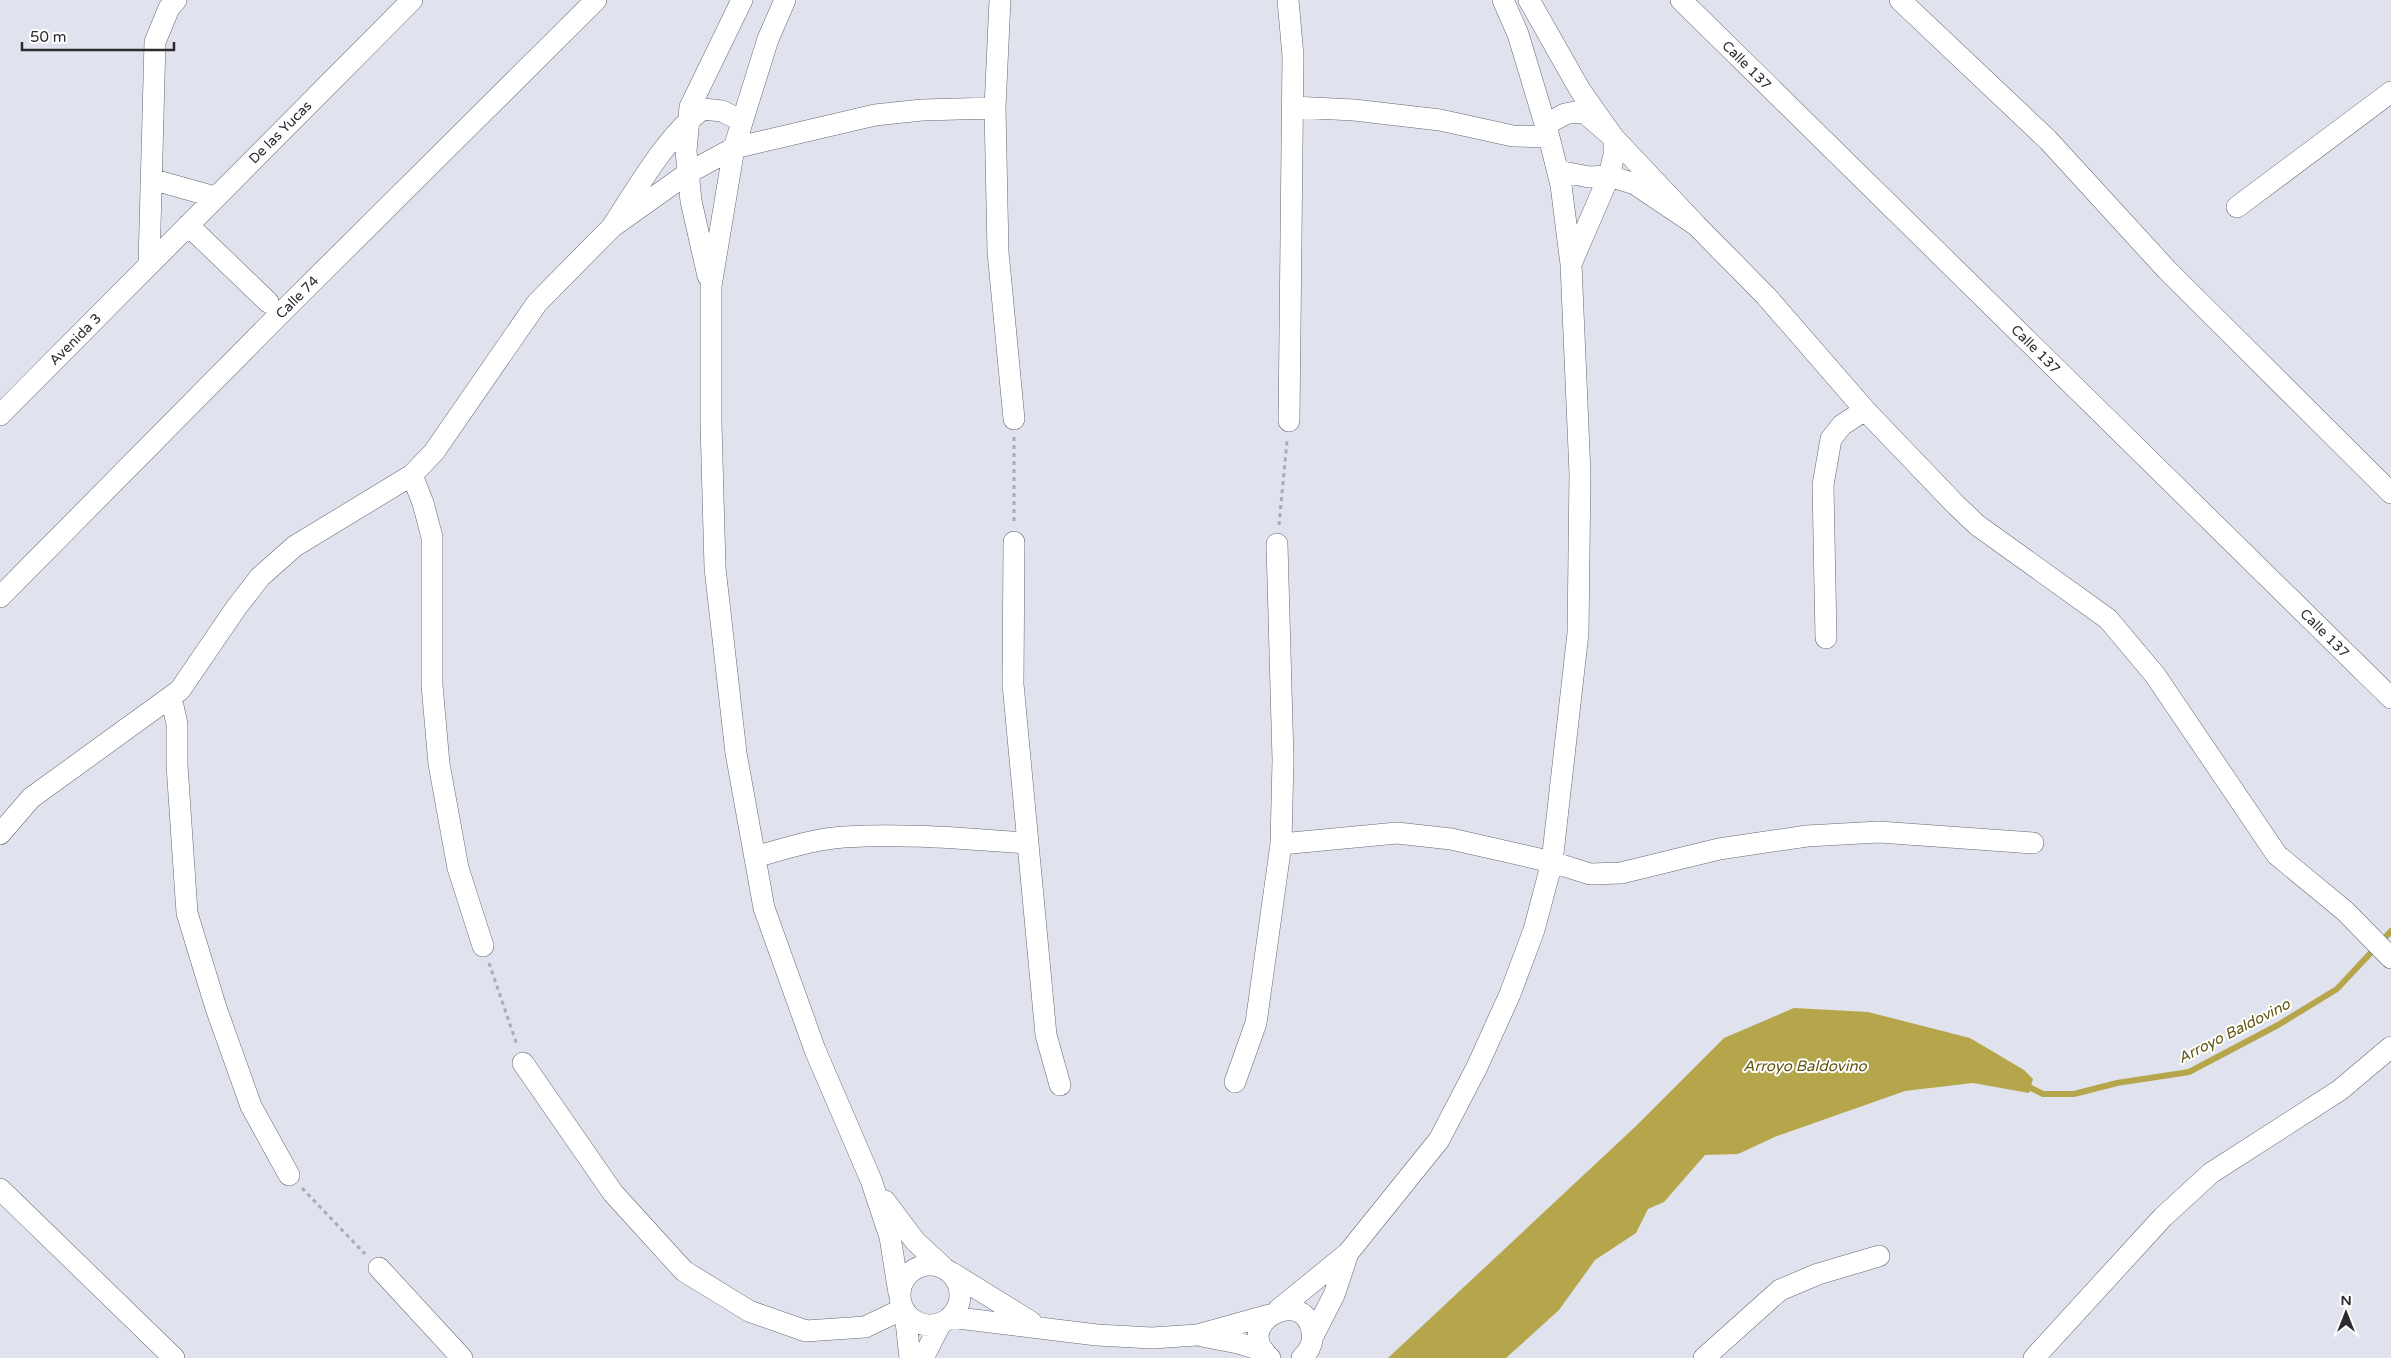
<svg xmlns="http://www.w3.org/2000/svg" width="2391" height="1358" viewBox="0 0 2391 1358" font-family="'Varela Round',sans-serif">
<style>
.water{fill:#b6a64b}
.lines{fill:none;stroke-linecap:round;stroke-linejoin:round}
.stream{stroke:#b6a64b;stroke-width:6}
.street-casing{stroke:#666872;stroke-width:22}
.path{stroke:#a9abb4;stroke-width:3;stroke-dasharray:4 4;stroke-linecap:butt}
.street{stroke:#fff;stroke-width:21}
.labels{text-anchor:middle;stroke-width:4;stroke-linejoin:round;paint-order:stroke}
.street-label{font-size:14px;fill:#2b2b30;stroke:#fff}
.water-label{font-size:15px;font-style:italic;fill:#60550e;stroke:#fff}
</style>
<rect width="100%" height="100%" fill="#e0e3ee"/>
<path class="water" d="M1794,1008l74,4 102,26 54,32 9,9 -4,14 -56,-10 -68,8 -128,45 -39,18 -33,1 -41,47 -16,7 -12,24 -41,27 -36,50 -53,48h-118l248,-232 88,-88z"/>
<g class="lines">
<path class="stream" d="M2031,1088l12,6h31l43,-11 72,-11 89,-47 59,-36 54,-58"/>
<defs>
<path id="street" d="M785,0l-17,39 -34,109 -23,138v137l4,145 21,185 28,155 51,142 56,130 19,57 9,56
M1000,0l-5,108 3,144 16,167
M1288,0l5,56 -4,365
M1529,0l51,90 34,48v17l-5,21 -38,88
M1681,0l710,698
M1900,0l148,140 119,130 224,223
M1293,107l61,3 86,10 73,16 36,1
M742,121l-20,-10 -19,-2c-35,25 -67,81 -91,118l76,-54 46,-25 141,-33 47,-5 73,-2
M1545,125l20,-11 10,-2 11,2 28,24 82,87 -61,-41 -26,-8 -20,1 -31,-6
M151,179l64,18
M2237,207l154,-115
M188,225l80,77
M1696,225l70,71 99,114 91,95 21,20 131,94 47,56 122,180 68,56 46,47
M149,264l6,-222 14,-34 7,-8
M708,276l-17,-75 -5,-50 4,-44 52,-107
M0,415l412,-415
M412,475l11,28 9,34v148l7,79 19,104 25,78
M1014,542l-1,142 33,351 14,50
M0,597l280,-283 316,-314
M1826,638l-3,-153 8,-46 11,-14 23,-15
M171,697l6,27v41l10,148 29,95 35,98 38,69
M0,834l31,-36 149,-108 56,-82 24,-31 35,-31 117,-71 22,-23 103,-149 75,-76
M1281,844l116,-11 54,6 101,23 38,12 31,-1 98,-24 88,-13 72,-4 154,11
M755,857c29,-8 59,-18 89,-20 61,-4 122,2 183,6
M523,1063l90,130 71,78 65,40 57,20 59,-4 38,-18
M1235,1082l21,-59 25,-179 2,-84 -6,-216
M0,1189l174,169
M885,1201l30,40 28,26
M900 1295a30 30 0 1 1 60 0a30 30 0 1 1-60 0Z
M379,1268l83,90
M952,1273l79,49
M1278,1310l70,-57 91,-113 38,-73 33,-73 24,-64 18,-68 26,-229 2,-159 -9,-210 -10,-79 -12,-48 -31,-103 -15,-34
M905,1312l5,46
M950,1317l147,18 55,3 45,-3 72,-20
M1202,1336l36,7 26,8
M1313,1336l21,-41 14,-42
M923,1358l18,-35
M1270,1358c-40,-33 33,-74 42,-27 2,11 -2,19 -10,27
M1704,1358l76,-68 38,-16 61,-18
M2034,1358l129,-141 48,-44 129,-83 51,-43"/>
</defs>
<use href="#street" class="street-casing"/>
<path class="path" d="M1014,437v86
M1279,525l8,-84
M489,963l28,82
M302,1188l63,66"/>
<use href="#street" class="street"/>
</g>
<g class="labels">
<g class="street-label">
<text transform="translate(1747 65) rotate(45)" y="5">Calle 137</text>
<text transform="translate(280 132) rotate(-45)" y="5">De las Yucas</text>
<text transform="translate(297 297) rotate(-45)" y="5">Calle 74</text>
<text transform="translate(75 339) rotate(-45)" y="5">Avenida 3</text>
<text transform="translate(2036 349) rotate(45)" y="5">Calle 137</text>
<text transform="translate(2325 633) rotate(45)" y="5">Calle 137</text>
</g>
<g class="water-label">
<text transform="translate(2234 1031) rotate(-27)" y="5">Arroyo Baldovino</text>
<text x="1805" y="1071">Arroyo Baldovino</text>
</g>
</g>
<g transform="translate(2346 1313)" stroke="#ffffff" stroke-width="4" paint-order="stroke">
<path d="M0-4L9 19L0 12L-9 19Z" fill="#2b2b30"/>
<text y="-8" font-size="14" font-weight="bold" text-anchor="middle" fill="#2b2b30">N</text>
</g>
<path d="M22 42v8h152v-8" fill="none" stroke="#2b2b30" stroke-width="2.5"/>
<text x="30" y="42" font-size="15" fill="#2b2b30" stroke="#ffffff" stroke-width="4" paint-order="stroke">50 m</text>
</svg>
